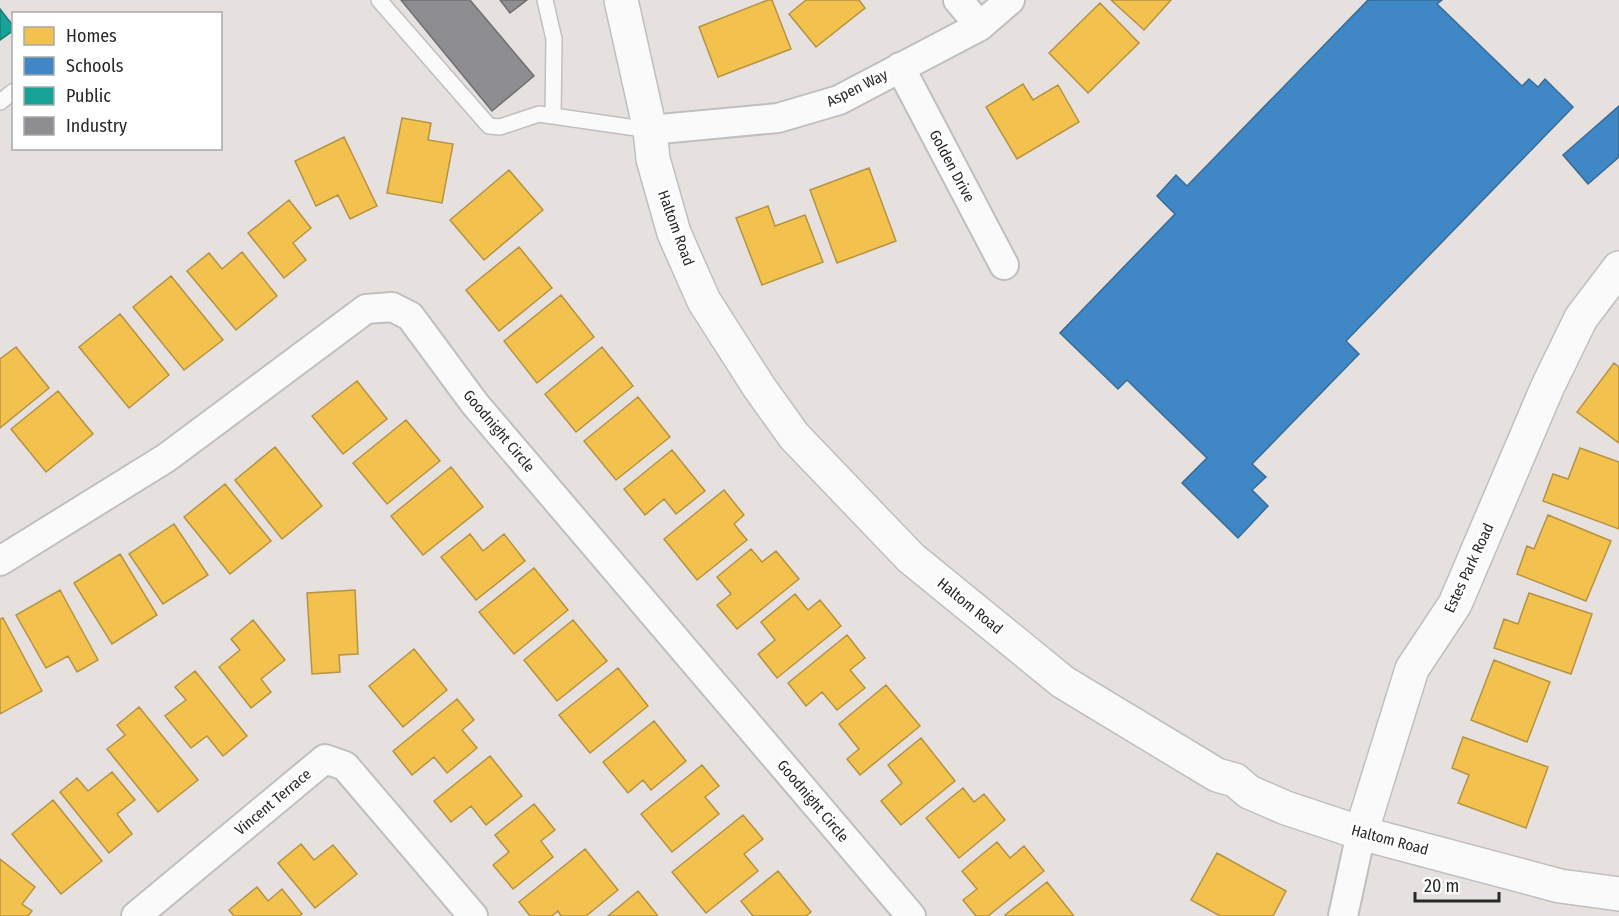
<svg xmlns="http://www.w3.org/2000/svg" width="1619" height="916" viewBox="0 0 1619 916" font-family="'Fira Sans Condensed',sans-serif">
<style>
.homes{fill:#f2c14e;stroke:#b59343;stroke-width:1.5}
.schools{fill:#3f88c5;stroke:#386b96;stroke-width:1.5}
.public{fill:#17a398;stroke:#1c7e76;stroke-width:1.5}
.industry{fill:#8d8d92;stroke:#6f6f72;stroke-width:1.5}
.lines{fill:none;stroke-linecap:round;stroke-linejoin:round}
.lane-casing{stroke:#c0bfbf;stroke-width:18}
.street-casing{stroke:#c0bfbf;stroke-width:32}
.secondary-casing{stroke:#c0bfbf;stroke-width:36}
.lane{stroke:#fbfafa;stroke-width:15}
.street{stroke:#fbfafa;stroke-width:28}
.secondary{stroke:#fbfafa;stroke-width:33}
.labels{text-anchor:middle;stroke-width:6;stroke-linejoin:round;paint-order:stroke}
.street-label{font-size:15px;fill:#282828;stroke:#fff}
</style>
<rect width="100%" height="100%" fill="#e6e1de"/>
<path class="homes" d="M768,0h4l19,49 -73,28 -19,-50z
M806,0h53l6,8 -49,39 -27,-33z
M1111,0h60l-27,30z
M1100,3l39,40 -51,50 -39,-40z
M1023,84l10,16 25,-15 21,37 -62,37 -31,-52z
M402,118l29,5 -3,17 25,4 -11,59 -55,-10z
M344,137l33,69 -27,13 -12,-24 -22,11 -21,-45z
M869,168l27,73 -59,22 -27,-73z
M509,170l34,40 -59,50 -34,-40z
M289,200l22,28 -18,15 13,17 -22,18 -36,-45z
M768,206l7,20 30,-11 18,47 -61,23 -26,-67z
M519,247l33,41 -53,43 -33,-41z
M242,252l35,44 -41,34 -49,-59 22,-18 13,16z
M171,276l52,64 -39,30 -51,-63z
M561,295l33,42 -57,46 -33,-42z
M120,314l49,61 -40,33 -50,-61z
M16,347l33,41 -49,40v-69z
M602,347l31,39 -57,46 -31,-38z
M1614,363l5,4v76l-42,-31z
M357,381l30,38 -44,35 -31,-38z
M58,391l35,43 -47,38 -35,-43z
M638,397l32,40 -54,43 -32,-39z
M406,420l34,41 -53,43 -34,-41z
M275,447l47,59 -40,33 -47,-59z
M1580,448l39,14v67l-76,-28 10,-27 15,5z
M672,450l33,41 -29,23 -12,-15 -19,16 -21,-26z
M451,467l32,40 -60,48 -32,-39z
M225,484l46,57 -41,33 -46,-57z
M724,490l20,25 -10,9 13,16 -50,40 -33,-41z
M1548,515l63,26 -25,60 -69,-27 10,-28 7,3z
M174,524l34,51 -45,29 -34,-50z
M470,534l13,17 21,-17 21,27 -49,39 -35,-43z
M751,549l11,13 14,-11 23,28 -62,50 -20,-24 14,-11 -14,-17z
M120,554l37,61 -45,29 -38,-61z
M534,568l34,42 -54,44 -35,-42z
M60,590l38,70 -21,12 -9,-16 -22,12 -30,-53z
M355,590l3,64 -19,1 1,17 -28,2 -5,-81z
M1529,593l63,21 -21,60 -77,-26 10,-29 14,5z
M795,594l13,16 12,-10 21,26 -64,52 -19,-24 17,-14 -14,-18z
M3,618l39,73 -42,23v-95z
M253,620l32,40 -24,19 10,13 -20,16 -32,-41 21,-17 -9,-11z
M573,620l34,41 -50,40 -33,-41z
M847,635l18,23 -15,12 15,18 -28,22 -15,-18 -16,14 -18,-23z
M414,649l33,41 -44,37 -34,-41z
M1494,660l56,22 -23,60 -56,-22z
M618,668l30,38 -58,47 -31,-38z
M195,671l52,65 -24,20 -16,-20 -16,12 -26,-32 21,-16 -11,-13z
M886,685l34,41 -60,49 -13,-16 12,-10 -20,-25z
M457,699l17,21 -12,10 15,18 -30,25 -13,-16 -22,18 -19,-24z
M139,707l59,73 -40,32 -51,-63 18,-14 -8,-10z
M654,721l32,40 -35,29 -8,-10 -15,13 -25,-31z
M1463,737l85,30 -22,61 -68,-25 11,-28 -17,-7z
M921,738l34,43 -54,44 -20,-24 21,-18 -14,-18z
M490,756l32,40 -36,29 -15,-19 -20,16 -17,-21z
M702,765l17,21 -14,11 14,17 -47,38 -31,-38z
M112,772l23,28 -18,14 15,20 -23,19 -49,-61 17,-14 11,13z
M963,788l11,14 10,-8 21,26 -46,38 -33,-40z
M53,800l49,61 -41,33 -49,-60z
M534,804l21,26 -14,11 12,16 -40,32 -20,-24 16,-13 -14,-17z
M743,815l20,24 -19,15 14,17 -52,42 -34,-41z
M997,842l13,16 14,-12 20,25 -56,45h-12l-13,-16 14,-11 -15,-18z
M301,844l13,16 19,-15 24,29 -42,34 -37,-45z
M585,849l33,41 -32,26h-25l-3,-5 -6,5h-22l-11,-14z
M1217,853l69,38 -13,25h-53l-29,-16z
M0,859l35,28 -13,17 10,7 -4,5h-28z
M778,871l33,41 -5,4h-53l-12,-15z
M1047,882l27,34h-68l-1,-1z
M257,887l11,14 14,-12 20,25 -3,2h-65l-5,-6z
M638,891l20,25h-50z"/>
<path class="schools" d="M1368,0h74l-5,4 85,82 7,-7 9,8 7,-8 28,28 -227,234 13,13 -107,110 14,13 -14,13 16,16 -30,32 -56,-55 25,-25 -80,-78 -9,9 -58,-56 115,-119 -18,-18 19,-21 11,11z
M1619,106v51l-31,27 -25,-29z"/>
<path class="public" d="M0,9l14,18v3l-14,10z"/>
<path class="industry" d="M401,0h69l64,76 -42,35z
M500,0h27l-17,13z"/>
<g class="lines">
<defs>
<path id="lane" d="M379,0l110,126 11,1 39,-13 111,16
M545,0l9,39 -1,77
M0,102l14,-11"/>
<path id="street" d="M958,0l22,26
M900,67l104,198
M650,130l128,-12 61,-18 141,-74 30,-26
M0,561l166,-103 200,-149 26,-2 18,9 65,88 436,512
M136,916l189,-157 20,7 128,150
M1343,916l18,-83"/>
<path id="secondary" d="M621,0l29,130 3,29 21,74 30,68 55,86 35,49 117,122 152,124 154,93 18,5 14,12 37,16 75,25 199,53 59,8
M1361,833l51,-164 43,-65 92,-216 34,-70 38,-50"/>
</defs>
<use href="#lane" class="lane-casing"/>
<use href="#street" class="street-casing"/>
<use href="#secondary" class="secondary-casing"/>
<use href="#lane" class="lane"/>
<use href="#street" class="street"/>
<use href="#secondary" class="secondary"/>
</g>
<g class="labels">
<g class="street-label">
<text transform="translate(857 88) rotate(-26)" y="5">Aspen Way</text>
<text transform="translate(952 166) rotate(62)" y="5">Golden Drive</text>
<text transform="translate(676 228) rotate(70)" y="5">Haltom Road</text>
<text transform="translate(499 431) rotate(50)" y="5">Goodnight Circle</text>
<text transform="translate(1469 568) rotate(-65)" y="5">Estes Park Road</text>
<text transform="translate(970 606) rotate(39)" y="5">Haltom Road</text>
<text transform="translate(813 801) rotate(50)" y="5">Goodnight Circle</text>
<text transform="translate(273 802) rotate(-40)" y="5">Vincent Terrace</text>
<text transform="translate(1390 840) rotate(15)" y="5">Haltom Road</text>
</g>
</g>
<rect x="12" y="12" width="210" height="138" fill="#ffffff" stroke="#a9a9a9" stroke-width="1.5"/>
<rect x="24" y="27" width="30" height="18" fill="#f2c14e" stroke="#a9a9a9" stroke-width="1.5"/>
<text x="66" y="42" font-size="18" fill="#282828">Homes</text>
<rect x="24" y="57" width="30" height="18" fill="#3f88c5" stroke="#a9a9a9" stroke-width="1.5"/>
<text x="66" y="72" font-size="18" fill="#282828">Schools</text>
<rect x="24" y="87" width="30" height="18" fill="#17a398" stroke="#a9a9a9" stroke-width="1.5"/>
<text x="66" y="102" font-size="18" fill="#282828">Public</text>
<rect x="24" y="117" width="30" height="18" fill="#8d8d92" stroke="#a9a9a9" stroke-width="1.5"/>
<text x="66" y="132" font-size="18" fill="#282828">Industry</text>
<path d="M1415 892v9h84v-9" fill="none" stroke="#282828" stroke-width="3"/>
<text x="1424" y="892" font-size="18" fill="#282828" stroke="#ffffff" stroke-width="4.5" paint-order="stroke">20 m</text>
</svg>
